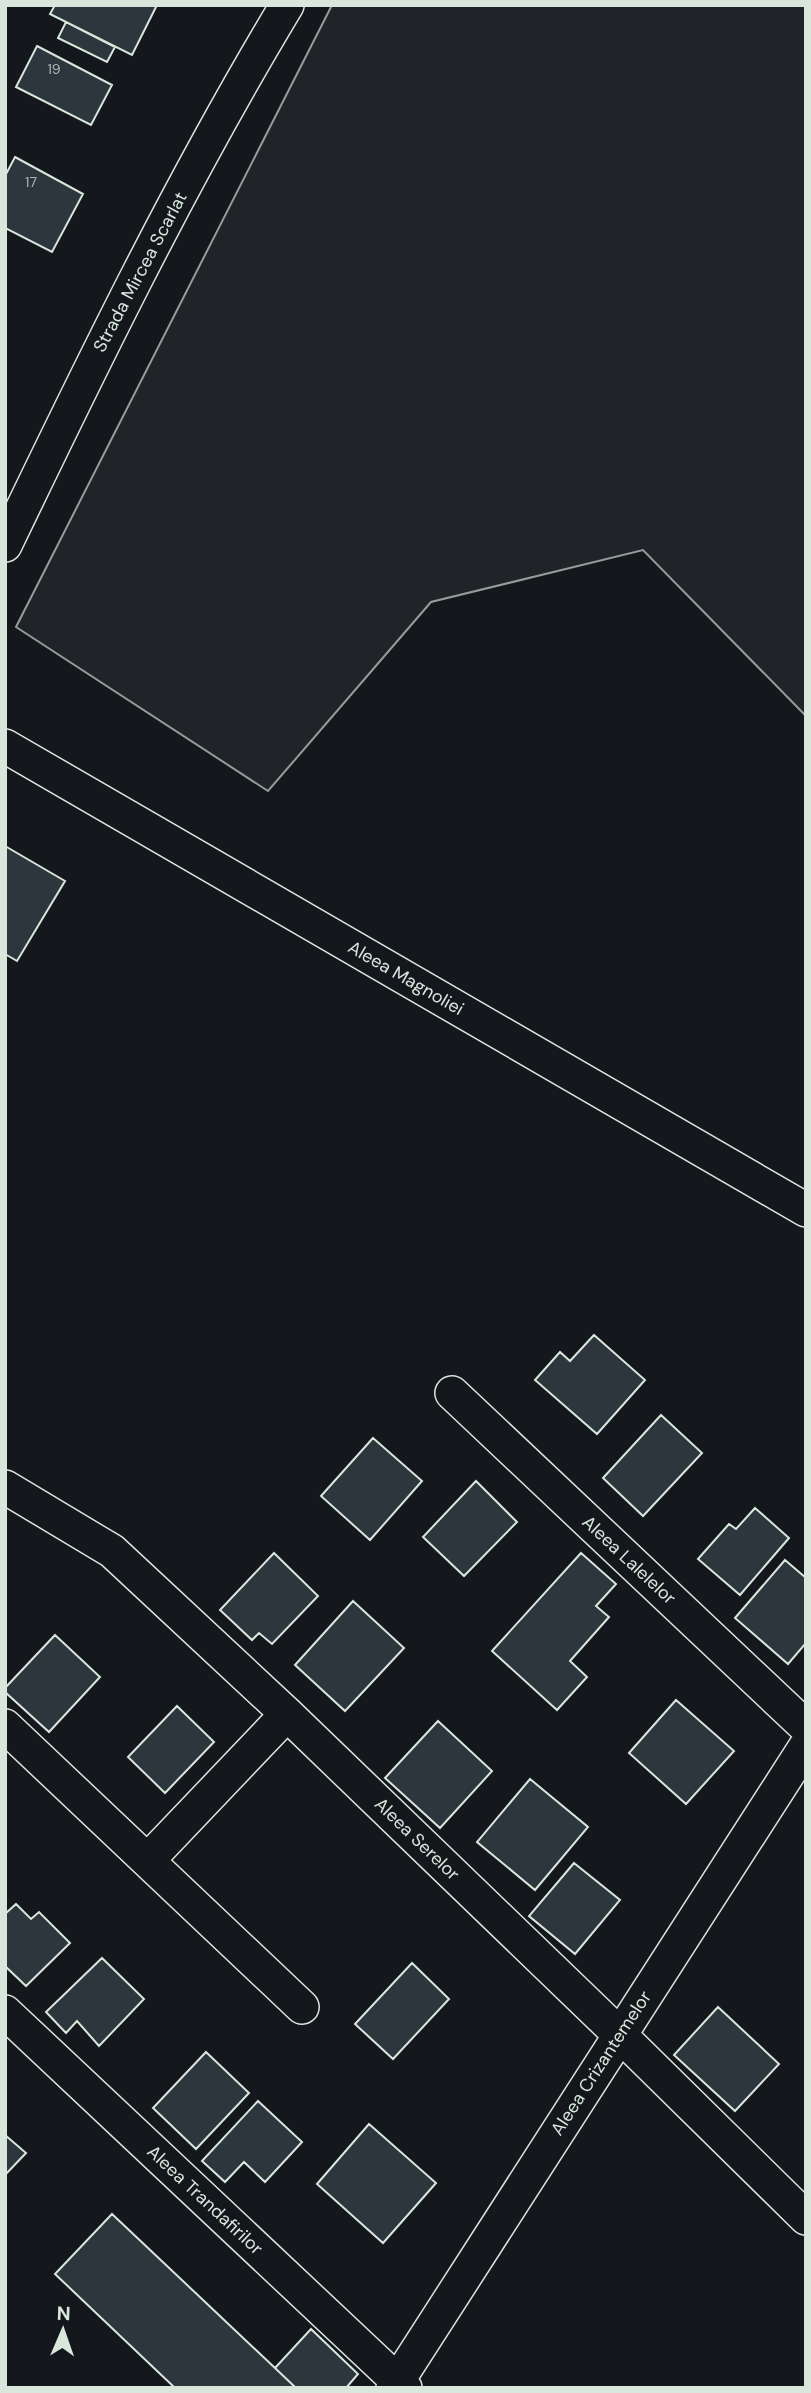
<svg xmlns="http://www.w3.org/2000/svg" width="811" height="2393" viewBox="0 0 811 2393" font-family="'DM Sans',sans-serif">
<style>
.green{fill:#202428;stroke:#939e99;stroke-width:2}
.building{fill:#2c363c;stroke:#d8e6dc;stroke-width:2}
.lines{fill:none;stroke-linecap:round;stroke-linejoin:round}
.minor-casing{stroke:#d8e6dc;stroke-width:36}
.minor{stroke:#14181c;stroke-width:33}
.labels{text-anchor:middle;stroke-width:5;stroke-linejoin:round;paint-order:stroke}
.number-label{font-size:14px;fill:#adbab4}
.street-label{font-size:18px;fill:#d8e6dc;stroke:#14181c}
</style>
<rect width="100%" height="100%" fill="#14181c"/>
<path class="green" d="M332,5h474v711l-163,-166 -212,52 -163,189 -252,-164z"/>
<path class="building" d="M55,5h102l-25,50 -82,-41z
M66,22l49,25 -8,15 -49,-24z
M37,46l75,39 -21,40 -75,-38z
M15,157l68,37 -31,58 -47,-24v-52z
M5,846l60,35 -48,80 -12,-7z
M594,1335l51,45 -48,54 -62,-54 25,-28 10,9z
M661,1415l41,38 -59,63 -40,-38z
M373,1438l49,43 -52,59 -49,-44z
M476,1481l41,41 -53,54 -41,-39z
M755,1508l34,30 -49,57 -42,-36 31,-35 7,5z
M274,1553l44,43 -46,48 -13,-11 -7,7 -32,-30z
M581,1553l35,31 -20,22 13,11 -39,44 17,16 -30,33 -65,-59z
M785,1560l21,18v65l-18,21 -53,-46z
M353,1601l51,47 -59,63 -50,-46z
M55,1635l45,42 -51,55 -44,-40v-4z
M676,1700l58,51 -48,53 -57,-51z
M177,1706l37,36 -49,51 -37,-36z
M438,1721l54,50 -52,57 -55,-50z
M530,1779l58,48 -53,63 -58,-48z
M574,1863l46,37 -45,54 -46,-38z
M16,1904l15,15 8,-7 31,31 -44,43 -21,-20v-52z
M102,1958l42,41 -45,47 -22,-25 -11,12 -20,-21z
M412,1963l37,36 -56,60 -38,-35z
M718,2007l61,57 -44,47 -61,-56z
M206,2052l43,41 -53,56 -43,-41z
M258,2101l44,41 -37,40 -21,-20 -19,20 -23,-21z
M369,2124l67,59 -53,60 -66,-59z
M5,2135l21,18 -21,22z
M112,2214l163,154 21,20h-121l-120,-114z
M311,2329l47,45 -12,14h-50l-21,-20z"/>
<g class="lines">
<defs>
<path id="minor" d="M5,545c88,-183 177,-366 282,-540
M5,746l801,464
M452,1393l354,334
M5,1487l107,64 175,163 332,320 187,184
M5,1726l297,281
M148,1860l139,-146
M5,2012l400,376
M393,2388l413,-642"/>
</defs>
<use href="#minor" class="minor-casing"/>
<use href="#minor" class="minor"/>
</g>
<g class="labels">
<g class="number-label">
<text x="54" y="74">19</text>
<text x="31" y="187">17</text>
</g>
<g class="street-label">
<text transform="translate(140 272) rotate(-62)" y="6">Strada Mircea Scarlat</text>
<text transform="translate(406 978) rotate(30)" y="6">Aleea Magnoliei</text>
<text transform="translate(629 1560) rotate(43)" y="6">Aleea Lalelelor</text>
<text transform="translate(417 1839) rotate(44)" y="6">Aleea Serelor</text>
<text transform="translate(601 2063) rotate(-57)" y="6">Aleea Crizantemelor</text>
<text transform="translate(205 2200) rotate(43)" y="6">Aleea Trandafirilor</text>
</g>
</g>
<rect width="811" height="2393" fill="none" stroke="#d8e6dc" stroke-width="14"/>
<g transform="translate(63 2330) rotate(2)" stroke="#14181c" stroke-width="5" paint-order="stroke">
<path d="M0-5L12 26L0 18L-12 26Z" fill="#d8e6dc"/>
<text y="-10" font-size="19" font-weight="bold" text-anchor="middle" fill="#d8e6dc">N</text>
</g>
</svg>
